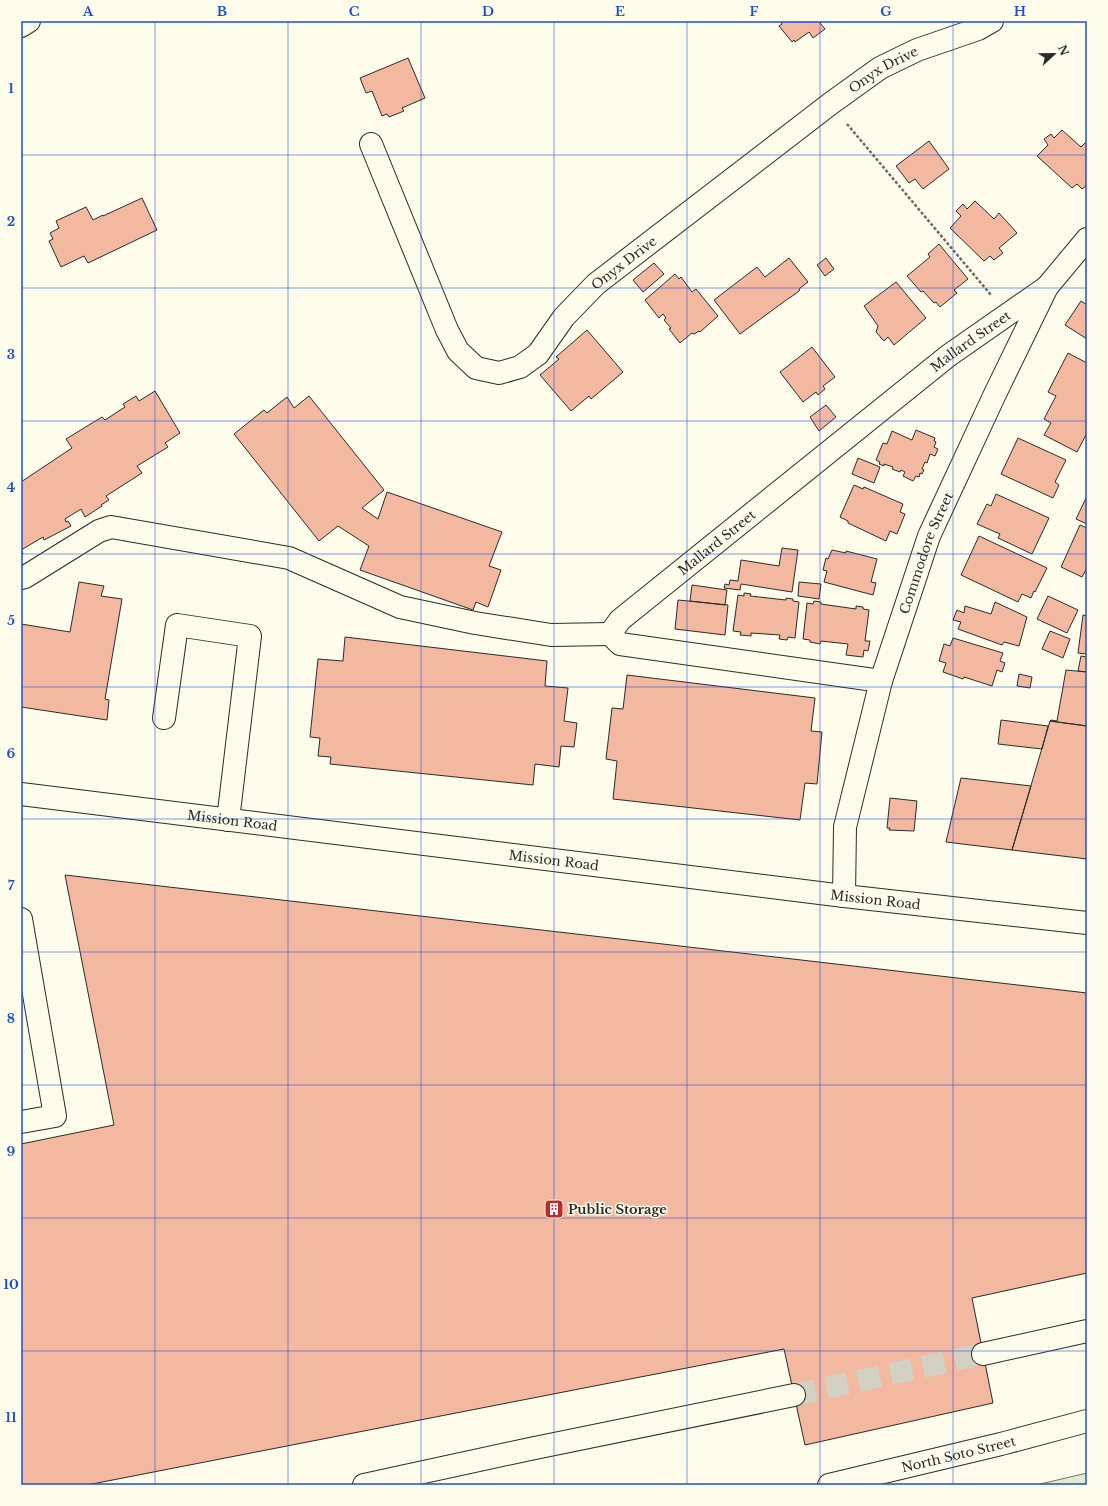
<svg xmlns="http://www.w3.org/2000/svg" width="1108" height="1506" viewBox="0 0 1108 1506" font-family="'Libre Baskerville',serif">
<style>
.green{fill:#deebd1;stroke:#74746e}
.building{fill:#f2b8a0;stroke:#2b2b2b}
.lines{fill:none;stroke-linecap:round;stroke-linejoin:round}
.minor-tunnel{stroke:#d3d1c4;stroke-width:22;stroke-dasharray:22 11;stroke-linecap:butt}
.minor-casing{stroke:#2b2b2b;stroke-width:24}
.major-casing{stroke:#2b2b2b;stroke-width:24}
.path{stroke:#6a6964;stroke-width:2.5;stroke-dasharray:3 2;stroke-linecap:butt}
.minor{stroke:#fdfbea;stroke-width:22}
.major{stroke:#fdfbea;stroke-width:22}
.grid{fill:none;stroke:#1d4ed8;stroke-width:1;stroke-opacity:0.55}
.labels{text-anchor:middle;stroke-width:3;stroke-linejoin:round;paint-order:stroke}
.street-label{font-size:13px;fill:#2b2b2b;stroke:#fdfbea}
.poi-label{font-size:13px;font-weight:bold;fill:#2b2b2b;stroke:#fdfbea;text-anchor:start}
.neatline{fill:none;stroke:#1d4ed8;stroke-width:1.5}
.grid-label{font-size:13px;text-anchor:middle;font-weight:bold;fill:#1d4ed8}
</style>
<rect width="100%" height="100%" fill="#fdfbea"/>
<path class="green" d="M1087,1473v12h-51z"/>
<path class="building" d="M780,21h42l-2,2 5,6 -12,9 -4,-6 -14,10 -1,-2 -2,2 -13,-16 3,-2z
M408,58l17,40 -23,10 2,3 -15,6 -2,-3 -5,2 -10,-25 -6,2 -6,-15z
M1062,130l19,17 6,-6v44l-5,4 -5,-5 -5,4 -35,-32 11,-11 -4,-6 7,-5 3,4z
M929,141l20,28 -26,20 -8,-10 -6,4 -13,-17z
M142,198l15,32 -69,33 -4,-7 -23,11 -12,-26 4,-2 -3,-6 9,-5 -3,-7 30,-14 7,13 10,-5v1z
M975,201l19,18 5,-6 18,20 -18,15 4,5 -9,7 -4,-4 -6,5 -34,-33 11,-12 -5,-5 7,-7 4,5z
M939,244l29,35 -14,11 3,3 -17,14 -4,-5 -2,1 -11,-12 -2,1 -14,-16 23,-19 -2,-3z
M789,258l19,24 -8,6 -1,3 -8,6 -2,1 -49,36 -26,-34 43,-33 8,10z
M826,258l8,11 -9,7 -8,-11z
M654,263l10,11 -21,18 -10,-12z
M675,274l4,5 2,-2 11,15 4,-3 22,27 -18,16 -1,-1 -5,3 -2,-1 -12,10 -11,-14 2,-1 -7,-8 2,-2 -3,-4 -4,4 -14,-18z
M896,282l30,36 -32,27 -6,-8 -4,4 -8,-9 2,-6 -14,-20z
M1081,301l6,4v34l-22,-14z
M587,330l36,42 -32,27 -2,-3 -18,15 -31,-36 19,-16 -3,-2z
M812,347l23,30 -12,9 2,3 -7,6 -2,-3 -13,10 -23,-30z
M1068,353l19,10v70l-10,19 -33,-17 7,-12 -7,-4 12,-23 -8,-4z
M155,391l25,42 -15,10 3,4 -31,19 5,7 -36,23 3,4 -8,5 1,1 -17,11 -4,-8 -16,10 1,3 2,-1 3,5 -27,14 -1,-3 -22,13 2,4 -2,1v-73l51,-34 -6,-9 36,-22 3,3 20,-13 -2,-3 13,-8 3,5z
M309,396l75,94 -22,18 16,11 9,-27 115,40 -13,34 12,4 -13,37 -12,-5 -3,8 -113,-40 9,-24 -31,-20 -19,15 -85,-107 30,-24 3,3 20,-16 7,11z
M826,405l10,12 -17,14 -9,-14z
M916,430l19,8 -1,3 2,1 -2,5 4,2 -3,7 -5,-2 -3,9 -2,-1 -3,7 2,1 -2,4 -2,-1 -1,4 -3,-1 -3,5 -10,-5 2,-4 -4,-2 -1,2 -8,-3 1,-2 -9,-3v2l-5,-2 1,-2 -4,-2 7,-17 4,1 5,-13 20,9z
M1018,438l48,22 -11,22 4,3 -6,13 -52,-24z
M858,458l22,9 -6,16 -22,-9z
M854,485l9,4 1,-2 39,17 -3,8 5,2 -8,20 -7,-3 -4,10 -38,-18v-2l-8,-4z
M996,494l53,24 -17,36 -34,-16 2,-4 -23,-10 10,-20 4,2z
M1087,496v28l-11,-5z
M1080,525l7,3v40l-5,9 -21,-10z
M979,536l68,32 -12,24 -1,-1 -3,7 -9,-4 -4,8 -57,-27z
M782,548l16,2 -6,42 -51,-8 -1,6 -16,-2 1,-4 4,1 1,-5 8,1 3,-21 38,6z
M832,550l14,3v-2l31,8 -6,23 5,1 -3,12 -49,-13 3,-11 -4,-1 3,-12 2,1z
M79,582l25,4 -3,10 21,3 -17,100 4,1 -2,20 -86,-13v-83l49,8z
M799,582l22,2 -2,15 -21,-3z
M692,585l35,5 -2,15 -35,-4z
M744,593l7,1 -1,2 36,4v-2l7,1v2l6,1 -4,36 -7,-1 -1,3 -8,-1 1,-4 -29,-2v3l-11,-1 1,-3 -8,-1 5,-36 6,1z
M1048,596l30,14 -11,23 -30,-14z
M678,600l50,5 -3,30 -50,-6z
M814,601l7,1v2l35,5v-3l7,1v2l6,1 -4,31h5l-2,10 -4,-1 -1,7 -17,-2 2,-11 -27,-3 -1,3 -10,-2v-2l-7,-1 4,-36 6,1z
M995,602l32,15 -8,29 -15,-4 -2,3 -44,-16 3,-7 -8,-2 4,-10 7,3 1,-7 26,8z
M1083,615l4,1v38l-9,-1z
M1050,631l20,8 -7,19 -21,-9z
M345,637l202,24 -2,25 23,2 -4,33 13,2 -3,24 -13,-1 -2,21 -24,-3 -2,21 -203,-21 1,-7 -13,-1 2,-18 -10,-1 8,-78 25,2z
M953,638l50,15 -3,8 5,2 -3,9 -5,-2 -5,16 -28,-9 -1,2 -20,-7 3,-9 -7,-2 5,-17 6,2z
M1081,656l6,1v15l-9,-1z
M1066,670l21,2v54l-37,-5 1,-1 6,1z
M1019,674l13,3 -2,11 -13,-2z
M627,675l188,23 -4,33 11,1 -5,52 -12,-1 -5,37 -187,-21 4,-38 -11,-2 6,-51 11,1z
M1001,720l47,6 -6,23 -44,-5z
M1050,721l37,5v133l-75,-9z
M961,778l70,8 -19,64 -66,-8z
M890,798l27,3 -3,30 -25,-1 1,-2h-3z
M65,875l1022,118v280l-115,25 21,105 -188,42 -21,-96 -697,136h-66v-341l93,-19z"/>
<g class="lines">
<path class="minor-tunnel" d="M794,1395l189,-41"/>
<defs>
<g id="minor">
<path d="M21,26l8,-5"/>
<path id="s1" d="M371,144l76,186 11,21 18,17 23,5 21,-6 18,-13 26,-37 32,-33 234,-180 50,-36 37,-18 61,-21 14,-8"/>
<path d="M21,578l4,-1 74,-46 12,-4 178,31 111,49 75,16 76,12 59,-1"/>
<path id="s2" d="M881,681l-261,-37 -10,-10 10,-14 328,-264 99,-69"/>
<path d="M164,718l13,-93 73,11 -22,184"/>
<path id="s3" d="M844,896l1,-69 36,-146 48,-145 66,-142 52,-107 40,-48"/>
<path d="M21,919l34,197 -34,6"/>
<path d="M983,1354l104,-23"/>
<path d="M364,1485l166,-36 264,-54"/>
</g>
<g id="major">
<path id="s4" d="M21,794l823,102 243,27"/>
<path id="s5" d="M829,1485l172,-41 86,-23"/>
</g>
</defs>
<use href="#minor" class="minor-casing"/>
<use href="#major" class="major-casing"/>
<path class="path" d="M847,124l144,171"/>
<use href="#minor" class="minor"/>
<use href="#major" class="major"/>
</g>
<path class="grid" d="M155,21v1464M288,21v1464M421,21v1464M554,21v1464M687,21v1464M820,21v1464M953,21v1464M21,155h1066M21,288h1066M21,421h1066M21,554h1066M21,687h1066M21,819h1066M21,952h1066M21,1085h1066M21,1218h1066M21,1351h1066"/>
<defs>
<symbol id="building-square" viewBox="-11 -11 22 22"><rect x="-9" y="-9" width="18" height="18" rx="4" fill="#c62828" stroke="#fdfbea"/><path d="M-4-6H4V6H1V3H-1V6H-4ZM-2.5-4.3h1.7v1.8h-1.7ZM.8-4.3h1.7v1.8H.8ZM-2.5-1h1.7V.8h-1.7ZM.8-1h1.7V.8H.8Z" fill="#fff"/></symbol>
</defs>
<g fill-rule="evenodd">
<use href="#building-square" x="543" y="1198" width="22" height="22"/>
</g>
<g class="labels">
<g class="street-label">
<text dy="5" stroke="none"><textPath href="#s1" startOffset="767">Onyx Drive</textPath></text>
<text dy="5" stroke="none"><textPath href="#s1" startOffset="443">Onyx Drive</textPath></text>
<text dy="5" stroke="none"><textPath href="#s2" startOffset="743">Mallard Street</textPath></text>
<text dy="5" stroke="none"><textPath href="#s2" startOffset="419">Mallard Street</textPath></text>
<text dy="5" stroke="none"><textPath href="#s3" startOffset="355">Commodore Street</textPath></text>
<text dy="5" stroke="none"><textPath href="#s4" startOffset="213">Mission Road</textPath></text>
<text dy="5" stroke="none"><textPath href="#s4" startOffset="537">Mission Road</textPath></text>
<text dy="5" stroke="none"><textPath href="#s4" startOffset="861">Mission Road</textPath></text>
<text dy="5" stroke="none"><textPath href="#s5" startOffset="133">North Soto Street</textPath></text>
</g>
<g class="poi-label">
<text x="568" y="1214">Public Storage</text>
</g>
</g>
<rect width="1108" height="1506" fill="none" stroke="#fdfbea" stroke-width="44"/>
<g transform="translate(1054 54) rotate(68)" stroke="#fdfbea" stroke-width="3" paint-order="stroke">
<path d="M0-3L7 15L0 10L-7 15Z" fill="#2b2b2b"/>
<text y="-6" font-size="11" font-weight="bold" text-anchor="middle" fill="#2b2b2b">N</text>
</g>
<rect x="22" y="22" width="1064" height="1462" class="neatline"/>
<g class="grid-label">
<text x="88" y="16">A</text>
<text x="222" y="16">B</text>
<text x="354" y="16">C</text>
<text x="488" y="16">D</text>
<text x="620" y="16">E</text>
<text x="754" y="16">F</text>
<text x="886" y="16">G</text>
<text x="1020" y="16">H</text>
<text x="11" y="93">1</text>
<text x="11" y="226">2</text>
<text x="11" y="359">3</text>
<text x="11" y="492">4</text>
<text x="11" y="625">5</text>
<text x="11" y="758">6</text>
<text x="11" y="890">7</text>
<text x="11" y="1023">8</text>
<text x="11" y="1156">9</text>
<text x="11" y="1289">10</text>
<text x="11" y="1422">11</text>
</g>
</svg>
